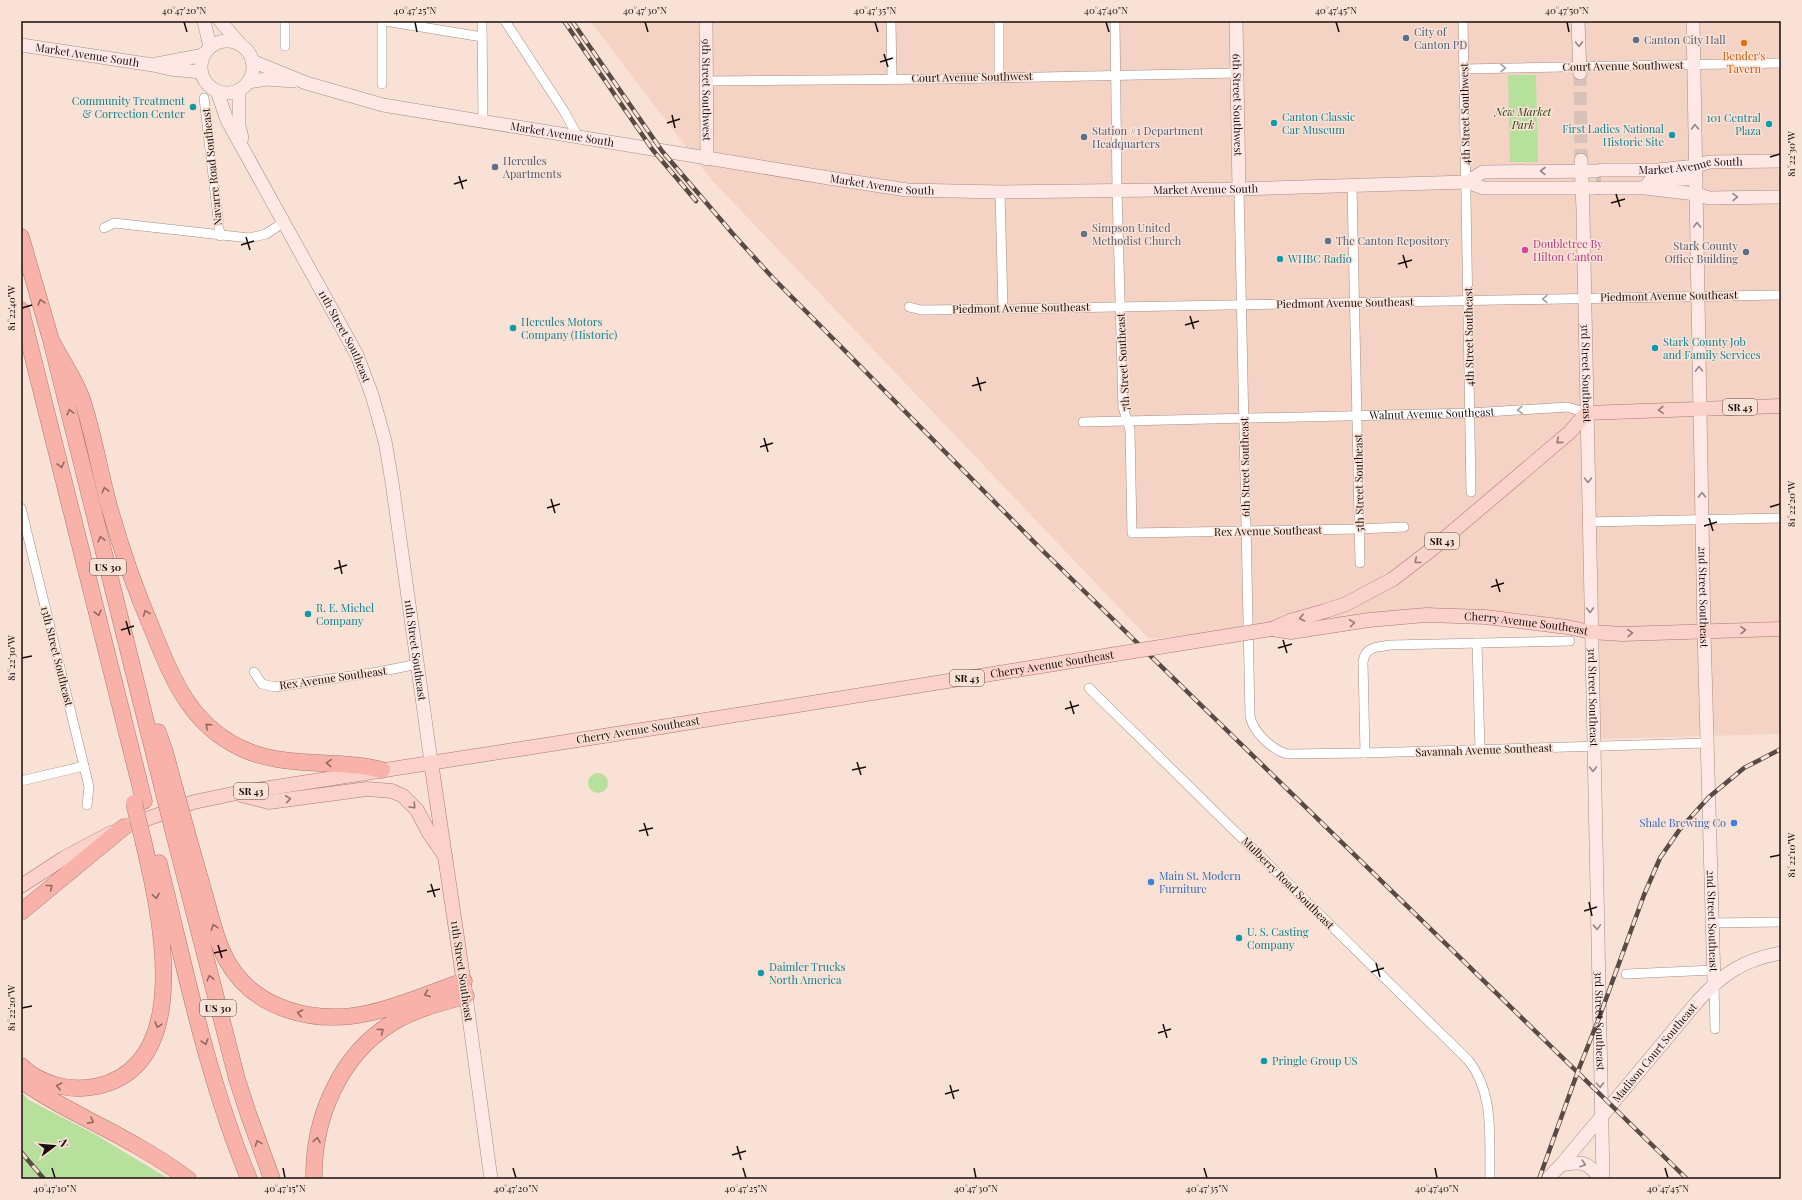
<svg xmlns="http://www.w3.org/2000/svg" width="1802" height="1200" viewBox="0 0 1802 1200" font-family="'Playfair Display',serif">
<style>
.built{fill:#f4d3c5}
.green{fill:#b7e09d}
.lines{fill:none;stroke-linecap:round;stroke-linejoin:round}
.secondary-tunnel{stroke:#d8c1b8;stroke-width:13;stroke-dasharray:13 6;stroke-linecap:butt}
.street-casing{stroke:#a58d83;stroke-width:10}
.secondary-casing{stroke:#a58d83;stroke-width:14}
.primary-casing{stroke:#a97972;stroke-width:15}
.highway-casing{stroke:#a97972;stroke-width:17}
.street{stroke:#fff;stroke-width:9}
.secondary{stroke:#fde8e5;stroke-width:13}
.primary{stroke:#fbd1cb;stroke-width:14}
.highway{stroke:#f8b2a9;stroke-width:16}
.rail-casing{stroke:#584b46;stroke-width:4.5}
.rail{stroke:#fae1d6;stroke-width:3;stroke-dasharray:9;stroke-linecap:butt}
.primary-bridge-casing{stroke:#a97972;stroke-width:15;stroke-linecap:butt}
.highway-bridge-casing{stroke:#a97972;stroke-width:17;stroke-linecap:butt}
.primary-bridge{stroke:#fbd1cb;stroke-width:14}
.highway-bridge{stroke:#f8b2a9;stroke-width:16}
.oneway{stroke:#968683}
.oneway2{stroke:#a29f9d}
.oneway3{stroke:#936862}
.oneway4{stroke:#947975}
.ticks{fill:none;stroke:#170e0b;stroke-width:1.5}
.service-dot{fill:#5c6f8a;stroke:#fae1d6;stroke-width:1.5}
.food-dot{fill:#e8710a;stroke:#fae1d6;stroke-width:1.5}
.culture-dot{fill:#0f9aa8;stroke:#fae1d6;stroke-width:1.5}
.worship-dot{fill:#6b7280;stroke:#fae1d6;stroke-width:1.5}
.hotel-dot{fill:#d1479c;stroke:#fae1d6;stroke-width:1.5}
.shop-dot{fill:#3f7fe0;stroke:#fae1d6;stroke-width:1.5}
.labels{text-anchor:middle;stroke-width:3;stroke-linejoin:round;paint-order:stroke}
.shield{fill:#fae1d6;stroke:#5b4d48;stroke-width:1}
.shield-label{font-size:10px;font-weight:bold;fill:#170e0b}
.service-label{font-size:11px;fill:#4e5e75;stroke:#fae1d6;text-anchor:start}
.street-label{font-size:11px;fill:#170e0b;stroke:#fae1d6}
.food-label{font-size:11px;fill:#c56008;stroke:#fae1d6}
.culture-label{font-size:11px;fill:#0d838f;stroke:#fae1d6;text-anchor:start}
.park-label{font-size:11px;font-style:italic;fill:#223d09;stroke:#fae1d6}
.worship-label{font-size:11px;fill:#5b616d;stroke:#fae1d6;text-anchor:start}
.hotel-label{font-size:11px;fill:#b23c85;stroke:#fae1d6;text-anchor:start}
.shop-label{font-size:11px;fill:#366cbe;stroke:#fae1d6;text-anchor:end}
.neatline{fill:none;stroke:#170e0b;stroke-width:1.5}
.ticks-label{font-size:10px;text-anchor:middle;fill:#170e0b}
</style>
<rect width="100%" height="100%" fill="#fae1d6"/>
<path class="built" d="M590,21h1191v713l-181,5 -1,-116h-18l-64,-10 -88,-5 -280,31 -440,-462z"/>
<path class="green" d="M1508,75h28l2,87h-28z
M588 783a10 10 0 1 1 20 0a10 10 0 1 1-20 0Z
M21,1092l8,8 67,35 73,44h-148z"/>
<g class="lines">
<path class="secondary-tunnel" d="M1580,73l1,87
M1596,178h5"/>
<defs>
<g id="street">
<path d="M285,21v25"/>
<path d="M382,21v63"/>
<path d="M385,21l97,16"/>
<path d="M482,21l1,100"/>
<path d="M505,21l59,90 14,26"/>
<path d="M891,21l1,58"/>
<path d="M999,21v56"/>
<path d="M1115,21l2,169 6,217 7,23 2,103 227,-4 45,-2"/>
<path d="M1463,21l8,471"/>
<path d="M1464,69l317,-6"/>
<path d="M707,81l234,-2 296,-6"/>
<path d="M204,98l16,138"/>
<path d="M1352,186l8,377"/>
<path d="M1239,189l11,527c3,16 21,33 37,38l78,-1 342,-10"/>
<path d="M1000,192l3,117"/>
<path d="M104,228l10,-5 135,15 17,-4 18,-12"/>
<path d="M909,307l12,3 82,-1 778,-14"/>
<path id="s1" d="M1083,422l387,-9 98,-6 18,6"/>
<path d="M21,508l63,258 5,21 -2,18"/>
<path d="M1588,522l193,-4"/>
<path d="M1477,643l3,107"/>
<path d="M254,672l8,12 13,3 103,-15 40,-8"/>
<path d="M1089,688l379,372c27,33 21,79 22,119"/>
<path d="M1365,753l-2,-91c2,-16 15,-15 28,-17l179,-4"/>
<path d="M21,781l63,-15"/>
<path d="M1713,923l68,-1"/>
<path d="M1626,974l88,-4"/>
<path d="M1714,983l1,46"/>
</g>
<g id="secondary">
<path d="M204,21l6,26"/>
<path d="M220,21l20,23"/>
<path id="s2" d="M706,21l1,138"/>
<path id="s3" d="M1236,21l3,168"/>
<path d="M1578,21l2,52"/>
<path id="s4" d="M1693,21l11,611 10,351"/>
<circle cx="227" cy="67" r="26"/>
<path id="s5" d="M21,45l132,20 17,4 31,3"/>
<path id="s6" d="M252,61l54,22 77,22 446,73 78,12 93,2 239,-3 228,-7 16,6h113"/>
<path d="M157,64l47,-9"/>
<path d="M248,82l19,-3 26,2"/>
<path d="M239,90v36l3,12"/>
<path id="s7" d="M217,91l10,29 130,235 15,40 13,46 7,41 39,280"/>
<path d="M1581,160l2,50"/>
<path id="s8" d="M1601,170h57l38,-4 13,-4 72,-1"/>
<path d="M1467,182l16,-10 113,-1"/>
<path d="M1647,185l5,-6h44"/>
<path d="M1601,188h44l51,6 13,4 72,-1"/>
<path id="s9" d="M1583,214l20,965"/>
<path d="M466,996l25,183"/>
<path d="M1561,1165c20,-4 27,-4 39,14"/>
<path id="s10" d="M1547,1179l14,-14 136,-163c25,-28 46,-42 84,-49"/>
</g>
<g id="primary">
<path d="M1272,629l18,-8 35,-10 21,-7 47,-25 39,-30 138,-117 16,-19 195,-7"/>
<path id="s11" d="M1272,629l19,3 78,-12 57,-5 59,2 82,10 24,5 31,2 159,-5"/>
<path d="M431,762l34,229"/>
<path d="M241,795l28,7 98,-13 25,2 11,5 14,14 12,23 16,23"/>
<path d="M130,825l64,-23 43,-9 424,-66"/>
<path d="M21,886l43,-28 47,-25"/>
</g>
<path id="highway" d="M21,237l30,103 113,454
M21,310l123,491
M51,340c9,18 25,41 31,59 11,33 17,69 26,103 12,44 27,87 45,129 21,52 40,99 97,121 32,12 67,10 102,13 10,0 20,3 30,5
M158,732l7,20 10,37
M186,829c6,22 13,45 19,67 6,22 11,44 21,63 27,51 89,66 143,54 32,-7 63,-21 95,-32
M174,834l63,245 11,34 24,66
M159,863c26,105 48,215 90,316
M21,912l103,-85
M21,1066c20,19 50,26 77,20 97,-22 62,-173 46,-242
M21,1080c19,15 42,26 64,38 35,18 71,37 103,61
M314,1179c-1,-60 25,-123 78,-156 23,-14 48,-20 74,-27"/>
</defs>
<use href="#street" class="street-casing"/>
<use href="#secondary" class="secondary-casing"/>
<use href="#primary" class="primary-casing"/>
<use href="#highway" class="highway-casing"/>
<use href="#street" class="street"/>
<use href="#secondary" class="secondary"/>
<use href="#primary" class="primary"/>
<use href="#highway" class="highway"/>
<defs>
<path id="rail" d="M564,21l88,128 44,52
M572,21l90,130 71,83 39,43 273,276 642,626
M21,1152l23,27
M1539,1179l39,-108 21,-53 45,-123 16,-37 20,-29 29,-32 35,-29 37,-19"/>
</defs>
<use href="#rail" class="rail-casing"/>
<use href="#rail" class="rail"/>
<defs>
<g id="primary-bridge">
<path id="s12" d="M661,727l611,-98"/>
</g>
<path id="highway-bridge" d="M175,789l11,40
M164,794l10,40
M134,803l10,41"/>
</defs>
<use href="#primary-bridge" class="primary-bridge-casing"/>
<use href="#highway-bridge" class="highway-bridge-casing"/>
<use href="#primary-bridge" class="primary-bridge"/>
<use href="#highway-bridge" class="highway-bridge"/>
</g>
<defs><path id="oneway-chevron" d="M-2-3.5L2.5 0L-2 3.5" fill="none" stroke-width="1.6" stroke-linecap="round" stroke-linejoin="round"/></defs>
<g class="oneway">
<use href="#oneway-chevron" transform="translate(1579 44) rotate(89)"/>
<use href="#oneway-chevron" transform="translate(1695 127) rotate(-91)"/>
<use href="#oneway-chevron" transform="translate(1543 171) rotate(180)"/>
<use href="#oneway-chevron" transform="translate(1735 197) rotate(-1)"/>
<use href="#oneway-chevron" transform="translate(1697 225) rotate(-91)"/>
<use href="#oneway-chevron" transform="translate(1699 369) rotate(-91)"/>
<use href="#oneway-chevron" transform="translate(1588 480) rotate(89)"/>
<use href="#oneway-chevron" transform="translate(1702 495) rotate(-91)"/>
<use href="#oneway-chevron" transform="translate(1590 610) rotate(89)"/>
<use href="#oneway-chevron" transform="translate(1593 769) rotate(89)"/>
<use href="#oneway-chevron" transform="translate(1597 927) rotate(88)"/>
<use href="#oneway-chevron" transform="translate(1600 1085) rotate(89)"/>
<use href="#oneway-chevron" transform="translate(1583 1164) rotate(17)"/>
</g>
<g class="oneway2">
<use href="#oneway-chevron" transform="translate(1503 68) rotate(-1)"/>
<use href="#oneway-chevron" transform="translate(1545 299) rotate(179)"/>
<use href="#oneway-chevron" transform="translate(1520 410) rotate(177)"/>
</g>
<g class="oneway3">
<use href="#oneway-chevron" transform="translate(41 302) rotate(-106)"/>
<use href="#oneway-chevron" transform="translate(70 412) rotate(-104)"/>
<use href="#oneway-chevron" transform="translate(61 465) rotate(76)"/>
<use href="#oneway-chevron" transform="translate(105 490) rotate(-104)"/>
<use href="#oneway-chevron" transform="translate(101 539) rotate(-104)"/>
<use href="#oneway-chevron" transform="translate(98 613) rotate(76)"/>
<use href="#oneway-chevron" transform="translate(146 613) rotate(-112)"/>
<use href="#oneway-chevron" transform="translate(208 726) rotate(-138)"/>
<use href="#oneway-chevron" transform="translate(329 763) rotate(-177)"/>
<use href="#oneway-chevron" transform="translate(50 887) rotate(-39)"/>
<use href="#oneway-chevron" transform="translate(156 896) rotate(79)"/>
<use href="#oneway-chevron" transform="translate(214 927) rotate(-108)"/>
<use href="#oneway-chevron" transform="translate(210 978) rotate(-104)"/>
<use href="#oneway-chevron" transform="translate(427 994) rotate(159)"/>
<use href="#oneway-chevron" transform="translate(300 1013) rotate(-168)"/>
<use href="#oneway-chevron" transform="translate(158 1025) rotate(106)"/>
<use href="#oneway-chevron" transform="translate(381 1031) rotate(-37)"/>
<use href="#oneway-chevron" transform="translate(205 1042) rotate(74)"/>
<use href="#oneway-chevron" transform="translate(59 1086) rotate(-166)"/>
<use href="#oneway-chevron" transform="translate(91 1121) rotate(28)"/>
<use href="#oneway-chevron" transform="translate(317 1140) rotate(-80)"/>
<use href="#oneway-chevron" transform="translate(258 1143) rotate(-110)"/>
</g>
<g class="oneway4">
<use href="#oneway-chevron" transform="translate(1661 410) rotate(178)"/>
<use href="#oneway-chevron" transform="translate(1559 441) rotate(140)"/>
<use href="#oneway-chevron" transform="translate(1417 561) rotate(141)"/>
<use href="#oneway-chevron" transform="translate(1302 618) rotate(167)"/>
<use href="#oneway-chevron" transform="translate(1352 623) rotate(-8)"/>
<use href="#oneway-chevron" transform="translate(1743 630) rotate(-2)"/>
<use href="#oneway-chevron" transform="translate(1630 633) rotate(-1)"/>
<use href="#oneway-chevron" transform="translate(288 799) rotate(-8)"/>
<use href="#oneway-chevron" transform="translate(413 806) rotate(47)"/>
</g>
<path class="ticks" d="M184,22l3,10M415,22l2,10M645,22l3,10M875,22l3,10M1106,22l3,10M1336,22l3,10M1567,22l2,10M884,54l4,13M880,62l13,-4M672,115l3,13M667,123l13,-4M1770,157l10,-3M459,176l4,13M454,184l13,-4M1616,194l4,13M1611,203l14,-4M246,237l4,13M241,245l13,-4M1403,255l4,13M1398,264l14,-4M22,308l10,-3M1190,316l4,13M1185,325l14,-4M977,377l4,14M972,386l14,-4M764,438l4,14M760,447l13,-4M551,499l4,14M1770,507l10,-3M547,508l13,-4M1709,518l4,13M1704,526l13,-4M339,560l3,14M334,569l13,-4M1496,579l4,13M1491,587l13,-4M126,621l4,14M121,630l13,-4M1283,640l4,13M1278,648l14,-4M22,658l10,-2M1070,701l4,13M1065,709l14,-4M857,762l4,13M852,770l14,-3M644,823l4,13M639,831l14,-3M1770,857l10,-2M431,884l4,13M427,892l13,-3M1589,902l3,14M1584,911l13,-4M218,945l4,13M214,953l13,-3M1376,963l4,14M1371,972l13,-4M22,1008l10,-2M1163,1024l4,14M1158,1033l13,-4M950,1085l4,14M945,1094l14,-4M737,1146l4,14M732,1155l14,-4M52,1168l3,10M283,1168l2,10M513,1168l3,10M743,1168l3,10M974,1168l2,10M1204,1168l3,10M1435,1168l2,10M1665,1168l3,10"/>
<g class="service-dot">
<circle cx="1406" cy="38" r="4"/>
<circle cx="1636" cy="40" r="4"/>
<circle cx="1084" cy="137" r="4"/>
<circle cx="495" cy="167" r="4"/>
<circle cx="1328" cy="241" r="4"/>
<circle cx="1746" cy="252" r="4"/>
</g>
<circle class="food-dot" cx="1744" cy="43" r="4"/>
<g class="culture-dot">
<circle cx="193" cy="107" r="4"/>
<circle cx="1274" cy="123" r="4"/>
<circle cx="1769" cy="124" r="4"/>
<circle cx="1672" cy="135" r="4"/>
<circle cx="1280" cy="259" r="4"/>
<circle cx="513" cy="328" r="4"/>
<circle cx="1655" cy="348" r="4"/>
<circle cx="308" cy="614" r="4"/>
<circle cx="1239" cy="938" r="4"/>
<circle cx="761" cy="973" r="4"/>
<circle cx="1264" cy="1061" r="4"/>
</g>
<circle class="worship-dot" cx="1084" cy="234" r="4"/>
<circle class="hotel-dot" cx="1525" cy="250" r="4"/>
<g class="shop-dot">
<circle cx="1734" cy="823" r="4"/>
<circle cx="1151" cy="882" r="4"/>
</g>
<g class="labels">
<g class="shield">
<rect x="1723" y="399" width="34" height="16" rx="3"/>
<rect x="1425" y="533" width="34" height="16" rx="3"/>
<rect x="90" y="559" width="36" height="16" rx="3"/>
<rect x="950" y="670" width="34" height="16" rx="3"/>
<rect x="234" y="783" width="34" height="16" rx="3"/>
<rect x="200" y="1000" width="36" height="16" rx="3"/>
</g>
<g class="shield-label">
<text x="1740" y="411">SR 43</text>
<text x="1442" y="545">SR 43</text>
<text x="108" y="571">US 30</text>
<text x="967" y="682">SR 43</text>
<text x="251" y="795">SR 43</text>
<text x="218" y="1012">US 30</text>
</g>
<g class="service-label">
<text x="1414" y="36">City of<tspan x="1414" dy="13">Canton PD</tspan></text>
<text x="1644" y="44">Canton City Hall</text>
<text x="1092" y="135">Station #1 Department<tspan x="1092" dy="13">Headquarters</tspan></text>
<text x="503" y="165">Hercules<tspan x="503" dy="13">Apartments</tspan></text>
<text x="1336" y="245">The Canton Repository</text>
<text x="1738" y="250" text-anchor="end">Stark County<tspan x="1738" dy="13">Office Building</tspan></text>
</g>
<g class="street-label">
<text dy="4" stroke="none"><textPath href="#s5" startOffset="67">Market Avenue South</textPath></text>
<text transform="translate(1623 66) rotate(-1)" y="4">Court Avenue Southwest</text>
<text transform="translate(972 77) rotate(-1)" y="4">Court Avenue Southwest</text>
<text dy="4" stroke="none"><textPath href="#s2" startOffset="69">9th Street Southwest</textPath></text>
<text dy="4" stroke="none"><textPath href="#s3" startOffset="84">6th Street Southwest</textPath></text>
<text transform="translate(1465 114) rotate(-91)" y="4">4th Street Southwest</text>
<text dy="4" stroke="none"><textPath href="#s6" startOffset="320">Market Avenue South</textPath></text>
<text dy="4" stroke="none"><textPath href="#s8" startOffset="90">Market Avenue South</textPath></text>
<text transform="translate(212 167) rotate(-96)" y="4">Navarre Road Southeast</text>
<text dy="4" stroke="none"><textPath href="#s6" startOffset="644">Market Avenue South</textPath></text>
<text dy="4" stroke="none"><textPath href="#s6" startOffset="968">Market Avenue South</textPath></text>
<text transform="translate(1669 296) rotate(-1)" y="4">Piedmont Avenue Southeast</text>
<text transform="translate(1345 303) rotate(-1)" y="4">Piedmont Avenue Southeast</text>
<text transform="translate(1021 308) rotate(-1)" y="4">Piedmont Avenue Southeast</text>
<text dy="4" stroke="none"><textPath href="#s7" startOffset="277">11th Street Southeast</textPath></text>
<text transform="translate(1469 337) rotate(-91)" y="4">4th Street Southeast</text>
<text transform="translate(1123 362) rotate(-93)" y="4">7th Street Southeast</text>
<text dy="4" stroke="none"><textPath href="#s9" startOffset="159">3rd Street Southeast</textPath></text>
<text dy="4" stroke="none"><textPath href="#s1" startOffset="349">Walnut Avenue Southeast</textPath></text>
<text transform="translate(1245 467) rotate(-91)" y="4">6th Street Southeast</text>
<text transform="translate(1359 483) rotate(-91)" y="4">5th Street Southeast</text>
<text transform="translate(1268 531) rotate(-1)" y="4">Rex Avenue Southeast</text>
<text dy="4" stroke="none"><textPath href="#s4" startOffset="576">2nd Street Southeast</textPath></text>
<text dy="4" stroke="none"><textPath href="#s11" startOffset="256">Cherry Avenue Southeast</textPath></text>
<text dy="4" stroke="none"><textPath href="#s7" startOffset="601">11th Street Southeast</textPath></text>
<text transform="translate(57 656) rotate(76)" y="4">13th Street Southeast</text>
<text dy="4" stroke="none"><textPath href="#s12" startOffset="396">Cherry Avenue Southeast</textPath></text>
<text transform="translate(333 678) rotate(-8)" y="4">Rex Avenue Southeast</text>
<text dy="4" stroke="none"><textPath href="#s9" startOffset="483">3rd Street Southeast</textPath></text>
<text transform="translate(638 730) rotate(-9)" y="4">Cherry Avenue Southeast</text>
<text transform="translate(1484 750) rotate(-2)" y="4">Savannah Avenue Southeast</text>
<text transform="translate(1288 883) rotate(45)" y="4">Mulberry Road Southeast</text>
<text dy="4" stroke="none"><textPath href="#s4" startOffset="900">2nd Street Southeast</textPath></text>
<text transform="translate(462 971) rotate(82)" y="4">11th Street Southeast</text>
<text dy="4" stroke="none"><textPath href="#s9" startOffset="807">3rd Street Southeast</textPath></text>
<text dy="4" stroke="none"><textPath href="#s10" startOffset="166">Madison Court Southeast</textPath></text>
</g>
<g class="food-label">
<text x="1744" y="60">Bender's<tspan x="1744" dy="13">Tavern</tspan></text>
</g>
<g class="culture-label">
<text x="185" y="105" text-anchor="end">Community Treatment<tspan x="185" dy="13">&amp; Correction Center</tspan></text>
<text x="1282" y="121">Canton Classic<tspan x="1282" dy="13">Car Museum</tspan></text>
<text x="1761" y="122" text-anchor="end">101 Central<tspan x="1761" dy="13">Plaza</tspan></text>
<text x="1664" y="133" text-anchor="end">First Ladies National<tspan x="1664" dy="13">Historic Site</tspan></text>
<text x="1288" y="263">WHBC Radio</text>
<text x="521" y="326">Hercules Motors<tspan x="521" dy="13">Company (Historic)</tspan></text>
<text x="1663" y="346">Stark County Job<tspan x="1663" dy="13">and Family Services</tspan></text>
<text x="316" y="612">R. E. Michel<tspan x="316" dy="13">Company</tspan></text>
<text x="1247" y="936">U. S. Casting<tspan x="1247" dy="13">Company</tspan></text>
<text x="769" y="971">Daimler Trucks<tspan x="769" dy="13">North America</tspan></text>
<text x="1272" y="1065">Pringle Group US</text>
</g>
<g class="park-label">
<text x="1523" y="116">New Market<tspan x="1523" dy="13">Park</tspan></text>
</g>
<g class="worship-label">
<text x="1092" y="232">Simpson United<tspan x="1092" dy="13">Methodist Church</tspan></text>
</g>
<g class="hotel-label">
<text x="1533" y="248">Doubletree By<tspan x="1533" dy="13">Hilton Canton</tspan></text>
</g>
<g class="shop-label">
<text x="1726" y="827">Shale Brewing Co</text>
<text x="1159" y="880" text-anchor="start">Main St. Modern<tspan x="1159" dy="13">Furniture</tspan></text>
</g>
</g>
<rect width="1802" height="1200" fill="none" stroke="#fae1d6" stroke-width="44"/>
<g transform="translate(54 1146) rotate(74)" stroke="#fae1d6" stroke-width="3" paint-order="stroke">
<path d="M0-3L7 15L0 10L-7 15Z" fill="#170e0b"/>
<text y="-6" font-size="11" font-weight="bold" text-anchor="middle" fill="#170e0b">N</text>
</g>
<rect x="22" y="22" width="1758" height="1156" class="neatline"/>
<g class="ticks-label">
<text x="184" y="14">40°47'20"N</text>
<text x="415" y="14">40°47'25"N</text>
<text x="645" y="14">40°47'30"N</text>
<text x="875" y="14">40°47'35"N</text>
<text x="1106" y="14">40°47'40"N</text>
<text x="1336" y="14">40°47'45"N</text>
<text x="1567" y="14">40°47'50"N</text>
<text transform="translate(1791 154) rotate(-90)" y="4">81°22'30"W</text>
<text transform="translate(11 308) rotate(-90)" y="4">81°22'40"W</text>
<text transform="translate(1791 504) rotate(-90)" y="4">81°22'20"W</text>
<text transform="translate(11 658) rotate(-90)" y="4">81°22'30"W</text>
<text transform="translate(1791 855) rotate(-90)" y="4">81°22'10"W</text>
<text transform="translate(11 1008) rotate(-90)" y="4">81°22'20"W</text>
<text x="55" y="1192">40°47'10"N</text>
<text x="285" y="1192">40°47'15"N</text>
<text x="516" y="1192">40°47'20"N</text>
<text x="746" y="1192">40°47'25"N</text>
<text x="976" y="1192">40°47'30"N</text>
<text x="1207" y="1192">40°47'35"N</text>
<text x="1437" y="1192">40°47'40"N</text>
<text x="1668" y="1192">40°47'45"N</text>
</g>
</svg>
